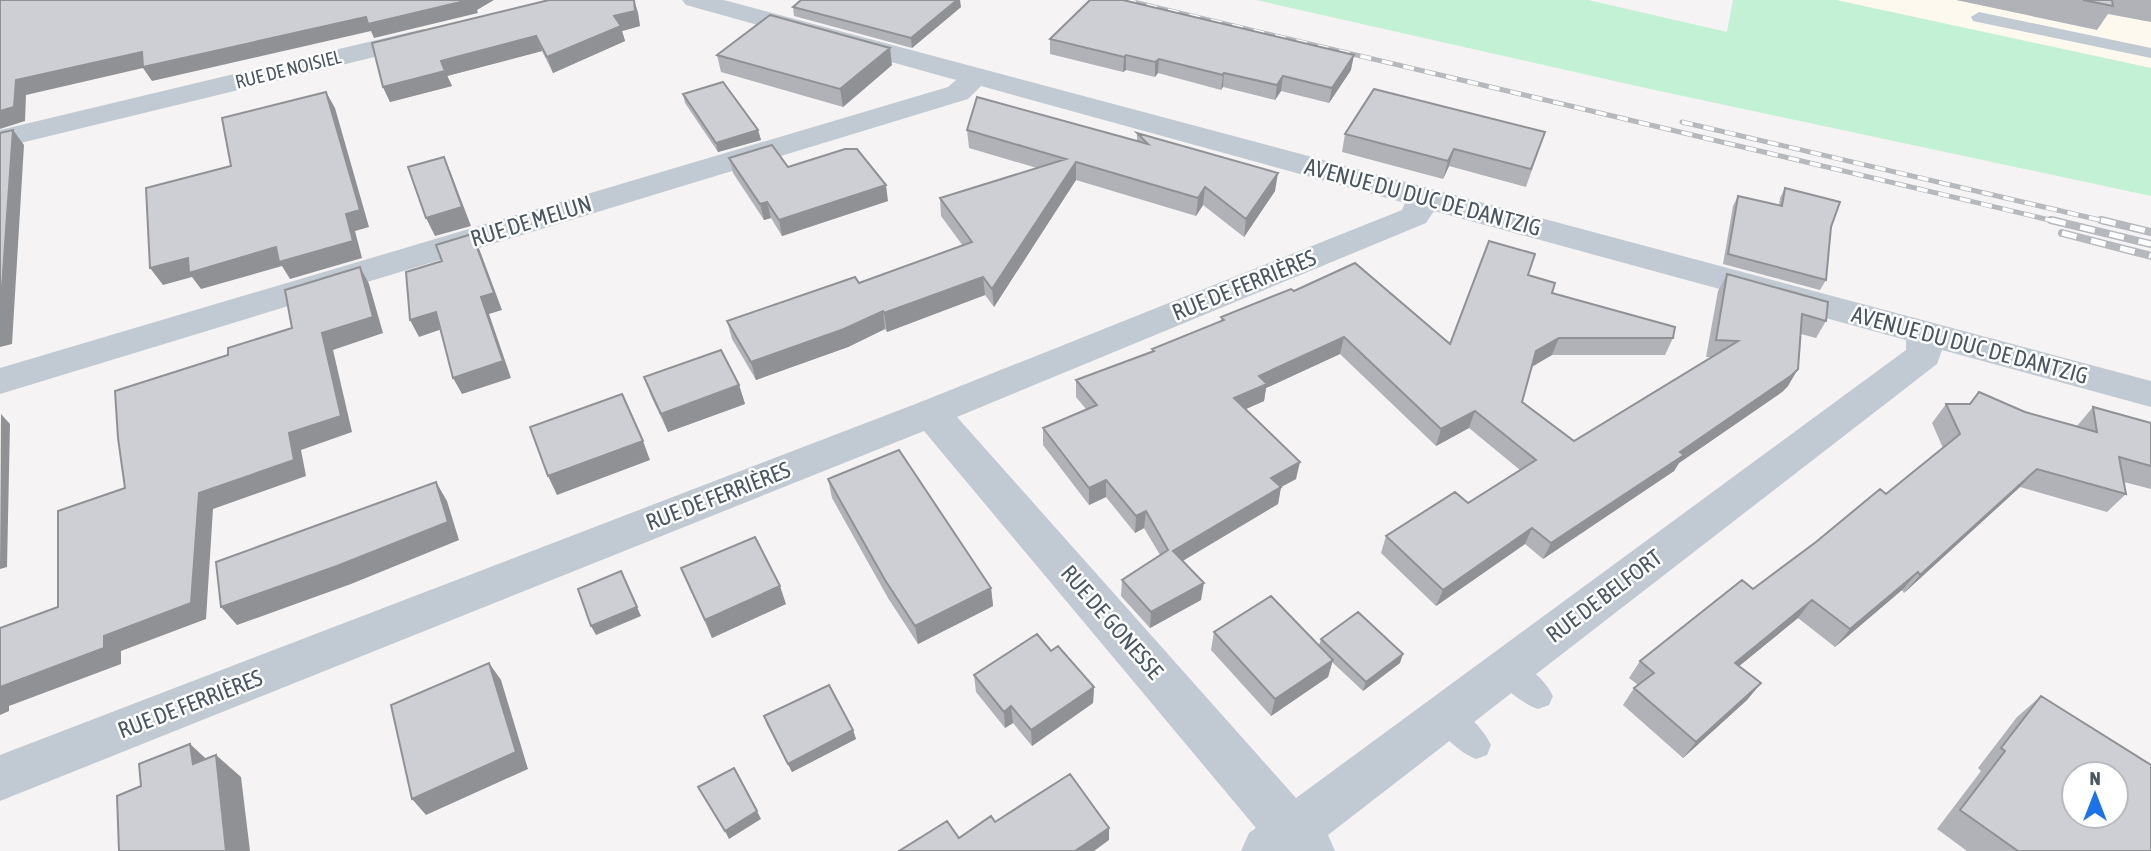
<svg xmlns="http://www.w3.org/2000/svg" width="2151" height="851" viewBox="0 0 2151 851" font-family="'Asap Condensed',sans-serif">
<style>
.commercial{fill:#fdf9ef}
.green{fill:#c3f1d5}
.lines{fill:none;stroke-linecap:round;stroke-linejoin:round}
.lane{fill:#c1cad2;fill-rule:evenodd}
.street{fill:#c1cad2;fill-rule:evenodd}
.rail-far1-casing{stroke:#b5b8bd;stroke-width:5}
.rail-casing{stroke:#b5b8bd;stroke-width:8}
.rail-far1{stroke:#fff;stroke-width:3.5;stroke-dasharray:11;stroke-linecap:butt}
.rail{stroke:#fff;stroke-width:5;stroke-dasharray:15;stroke-linecap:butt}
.wall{fill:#b0b2b7}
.shaded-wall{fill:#909195}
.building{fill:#cdcfd5;stroke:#909195;stroke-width:2;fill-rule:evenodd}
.labels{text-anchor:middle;stroke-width:5;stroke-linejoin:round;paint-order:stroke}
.far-street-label{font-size:19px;fill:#4a5661;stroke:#fff}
.street-label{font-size:23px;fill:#4a5661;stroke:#fff}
</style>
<rect width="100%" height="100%" fill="#f5f3f3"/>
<path class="commercial" d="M1836,0h315v68z"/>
<path class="green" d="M1256,0h332l139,32 6,-32h103l315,68v128l-510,-109z"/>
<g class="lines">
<path class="lane" d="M1979,12l172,36v10l-178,-37 -2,-4z
M1507,656c17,6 38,23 46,40l-4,9 -11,4c-17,-6 -38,-23 -46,-40l5,-9z
M1446,702c18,7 37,26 45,43l-4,10 -11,4c-18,-7 -37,-26 -45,-43l4,-10z"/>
<path class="street" d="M682,0h42l1427,381v26l-209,-57 -5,14 -609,471 7,16h-94l8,-18 7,-5 -332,-397 -924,370v-46l918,-352 484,-193 3,-7 -424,-117 -13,13 -968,295v-26l948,-281 8,-7 -270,-75zM1434,211l472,129v10l-610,448 -339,-381 469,-194z
M423,29l9,2 4,6 -4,6 -432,105v-18z"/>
<defs>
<path id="rail-far1" d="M1125,0l933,222
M1682,122l426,100"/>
<path id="rail" d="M2051,220l100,24
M2101,220l50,12
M2062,233l89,23"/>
</defs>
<use href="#rail-far1" class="rail-far1-casing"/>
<use href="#rail" class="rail-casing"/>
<use href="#rail-far1" class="rail-far1"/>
<use href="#rail" class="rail"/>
</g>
<path class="wall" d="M634,0l4,13 2,13 -18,5 3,10 -72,32 -11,-22 -95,25 5,10 -62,16 -7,-15z
M1956,0h195v22l-43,-8 -11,16z
M793,7h168l-49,41 -118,-32z
M1050,39l301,31 -22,33 -48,-12 -6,9 -52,-13 -2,3 -63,-17 -3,4 -29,-7 -3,2 -73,-18z
M717,55l175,10 -49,42 -122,-35z
M683,94l75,36 3,10 -43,12 -33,-49z
M967,130l170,11v-8l138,58 -31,46 -41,-32 -7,11 -120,-36 -82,127 -9,-12 -98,37 -2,-3 -37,18 -92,33 -24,-41 -5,-18 132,-38 104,-37 -22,-30 -1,-18 97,-30 -68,-20z
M1345,134l194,16 -13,37 -77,-21 -6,13 -101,-27z
M729,158l59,9 100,34 -106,35 -11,-18 -7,2 -31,-47z
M1785,188l46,39 -5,53 -6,10 -97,-26 10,-58 5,-10 41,9 1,-7z
M1727,274l99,47 -10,17 -15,-4 -13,52 -6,6 -103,71 -5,8 -131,88 -18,-15 -89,62 -55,-53 5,-17 82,-33 52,-33 -51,-42 -33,18 -96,-92 -74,34 -2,13 -18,8 50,70 -15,8 -3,17 -95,57 18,39 -51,28 -29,-32 1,-16 38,-25 -16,-27 -9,5 -29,-36 -17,8 -46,-60v-17l43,-19 -10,-12v-17l76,-28v-3l69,-28v-4l73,-26 156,53 78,-69 24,18 121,45 -8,17h-113l-20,11 -10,36 52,39 137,-84h-5l12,-66z
M644,377l95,8 6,19 -77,28 -17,-36z
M1979,392l46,20 52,14 16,-19 58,16v66l-27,-7 2,12 -19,18 -87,-25 -116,106 -2,-3 -67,57 -37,-29 -59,48 22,17 -14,17 -64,58 -60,-53 11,-17 4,-3 -9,-7 11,-17 113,-72 133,-95 57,-46 -11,-25 14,-19h23z
M828,479l163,109 2,18 -75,38 -30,-46 -56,-100z
M681,568l105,36 -74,34z
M1214,632l105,13 2,-6 79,24 -37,28 -31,-29 -4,15 -57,39 -60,-66z
M1051,651l43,36 -1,16 -61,43 -19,-23 -8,5 -29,-36 -2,-17z
M2041,696l110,155h-184l-30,-22 44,-58 -3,-3 39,-51z
M764,716l89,14 3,9 -64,33 -25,-47z"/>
<path class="shaded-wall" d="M469,0h25l-17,10 1,3 -104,25 -3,-7 -219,50 -9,-13 -117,27 -1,26 -25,8v-18l16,-31 126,-28z
M634,0l4,13 2,13 -18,5 3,10 -72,32 -6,-16 67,-41z
M957,0h3l1,7 -49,41 -1,-10z
M536,36l6,15 -95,25 -6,-15z
M890,48l2,17 -49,42 -3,-18z
M1126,55v15l-3,2 1,-15z
M1354,55l-3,15 -22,33 3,-15z
M1159,59l-1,14 -3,4v-15z
M445,71l7,15 -62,16 -7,-15z
M1224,73l-1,14 -2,3 2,-15z
M1283,76l-2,15 -6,9 2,-15z
M326,92l9,16 34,119 -14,4 7,27 -72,21 -8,-13 -81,23 -9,-12 -29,8 -13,-17 196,-54z
M13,130l11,15 -12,199 -12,3v-31z
M758,130l3,10 -43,12 -2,-9z
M1454,149l-5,17 -6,13 5,-18z
M444,157l8,19 19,50 -36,10 -9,-18z
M1076,162v18l-82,127 -2,-18z
M1278,173l-3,18 -31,46 2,-18z
M886,185l2,16 -106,35 -3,-16z
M1205,187l-2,18 -7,11 2,-18z
M767,202l4,16 -7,2 -4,-16z
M472,234l8,17 22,59 -13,4 22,64 -49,16 -9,-16 28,-81z
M360,267l9,17 14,49 -50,17 19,82 -51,18 5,26 -93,33 -7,110 -85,32v13l-112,42v5l-9,4v-28l104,-51 95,-143 90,-60 33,-100z
M983,277l2,18 -98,37 -3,-19z
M883,311l2,18 -37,18 -92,33 -5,-18z
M436,312l9,16 -26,9 -9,-17z
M1344,337l-4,17 -74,34 -2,13 -32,14 2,-17 25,-22z
M1559,338l-7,17 -22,13 6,-17z
M1798,369l-10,17 -6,6 -103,71 -5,8 -131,88 8,-16z
M739,385l6,19 -77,28 -7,-18z
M1475,411l-6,17 -33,18 5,-17z
M1,414l9,10 -3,143 -7,2z
M643,441l7,19 -93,35 -9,-19z
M1300,462l-4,17 -28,15 3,-16z
M2037,469l-17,18 -116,106 16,-18z
M1106,480v17l-17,8v-17z
M436,482l11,19 12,39 -108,44 -114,41 -16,-18z
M1281,487l-3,17 -106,63 1,-16z
M1146,511l-2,17 -9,5 1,-17z
M1532,528l-7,16 -89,62 7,-16z
M621,571l20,45 -45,19 -5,-9z
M1918,572l-16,18 -67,57 15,-18z
M1204,583l-3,17 -51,28 1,-16z
M780,586l6,18 -74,34 -7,-18z
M991,588l2,18 -75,38 -3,-18z
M1812,600l-14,18 -76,62 13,-17z
M1403,654l-3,9 -37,28 3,-9z
M1333,660l-5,17 -57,39 4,-17z
M489,663l12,17 27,89 -102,46 -14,-16z
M1761,683l-14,17 -64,58 13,-16z
M1094,687l-1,16 -61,43 -1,-16z
M1011,706l2,17 -8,5 -1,-16z
M853,730l3,9 -64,33 -4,-8z
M190,744l25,23 -22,-3z
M216,755l25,22 9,74h-24z
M757,811l4,8 -32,20 -4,-8z
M1109,828v12l-15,11h-19z"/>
<path class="building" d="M0,0h469l-101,24 -2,-7 -223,50 -1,-15 -126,28 -2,27 -14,4z
M549,0h85l1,11 -21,5 7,10 -74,31 -11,-21 -95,25 4,10 -62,16 -11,-44z
M801,0h156l-46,38 -118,-31z
M1090,0h33l231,55 -22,33 -49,-12 -6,9 -53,-12 -1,2 -64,-16 -4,3 -29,-7 -2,2 -74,-18z
M2083,0h29l1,6z
M770,15l120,33 -50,41 -123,-34z
M723,82l35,48 -42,13 -33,-49z
M1374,89l171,43 -14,37 -77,-20 -6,12 -103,-27z
M326,92l34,118 -14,4 7,27 -74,21 -3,-15 -87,26 -1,-15 -38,10 -4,-80 85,-22 -9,-48z
M977,97l171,47 -11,-11 141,40 -32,46 -41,-32 -7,11 -122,-36 -84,127 -9,-12 -99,36 -1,-2 -39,18 -93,33 -24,-41 128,-44 4,6 113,-41 -32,-44 126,-39 -99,-29z
M13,130l-13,186v-183z
M772,145l16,22 57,-18h12l29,36 -107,35 -12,-18 -7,2 -31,-46z
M444,157l18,50 -36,11 -18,-51z
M1785,188l55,14 -9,25 -5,53 -98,-26 10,-58 44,10z
M472,234l22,59 -13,4 22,64 -50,17 -17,-66 -26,8 -4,-48 36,-11 -6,-16z
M1489,241l46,13 -7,21 27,8 -3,10 123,34 -2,11h-114l-23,13 -14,51 52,39 164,-100 -22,-1 11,-66 101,28 -2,19 -24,-7 -4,55 -6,6 -112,77 4,3 -133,88 -19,-15 -89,62 -57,-54 69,-44 13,11 68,-43 -61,-49 -34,18 -97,-92 -85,39 8,8 -33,14 66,64 -29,16 10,9 -108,64 31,32 -53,29 -29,-32 46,-30 -22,-39 -10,5 -30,-36 -17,8 -46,-60 54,-23 -21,-25 78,-29 -2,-2 72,-29 -3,-3 70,-28 3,2 61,-28 95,81z
M360,267l13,50 -51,16 19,83 -52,17 5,27 -95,33 -8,110 -87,33v12l-104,39v-59l58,-21v-96l67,-23 -7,-50 -3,-47 113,-36v-7l64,-20 -7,-38z
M721,350l18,35 -78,29 -17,-37z
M1979,392l46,20 72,20 -4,-25 58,16v43l-32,-9 7,37 -89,-25 -117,106 -2,-3 -68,57 -38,-29 -77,63 26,20 -65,59 -62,-54 20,-15 -14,-12 102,-81 11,9 63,-47 64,-53 6,5 74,-60 -14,-30h24z
M622,394l21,47 -95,35 -18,-49z
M899,450l92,138 -76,38 -30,-46 -57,-101z
M436,482l12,40 -111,44 -116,41 -5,-45z
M755,537l25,49 -75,34 -24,-52z
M621,571l16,36 -46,19 -13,-37z
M1271,596l62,64 -58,39 -61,-67z
M1358,612l45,42 -37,28 -45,-43z
M1037,634l14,17 7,-5 36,41 -63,43 -20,-24 -7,6 -30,-37z
M489,663l27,89 -104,47 -21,-94z
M829,685l24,45 -65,34 -24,-48z
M2041,696l110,69v86h-133l-58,-41 45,-59 -4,-3zM2074,774h42v42h-42z
M190,744l3,20 23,-9 10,96h-107l-2,-55 24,-10 -2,-22z
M734,768l23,43 -32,20 -27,-44z
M1070,774l39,54 -34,23h-176l48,-30 12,17 32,-22 4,6z"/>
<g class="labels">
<g class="far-street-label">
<text transform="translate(288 69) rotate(-14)" y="7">RUE DE NOISIEL</text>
</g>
<g class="street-label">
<text transform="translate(1423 197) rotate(15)" y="8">AVENUE DU DUC DE DANTZIG</text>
<text transform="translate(531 221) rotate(-17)" y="8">RUE DE MELUN</text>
<text transform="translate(1244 285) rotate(-22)" y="8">RUE DE FERRIÈRES</text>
<text transform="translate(1970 345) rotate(15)" y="8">AVENUE DU DUC DE DANTZIG</text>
<text transform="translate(718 496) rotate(-21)" y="8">RUE DE FERRIÈRES</text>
<text transform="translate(1604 596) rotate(-37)" y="8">RUE DE BELFORT</text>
<text transform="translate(1112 622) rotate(49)" y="8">RUE DE GONESSE</text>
<text transform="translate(190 704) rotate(-21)" y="8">RUE DE FERRIÈRES</text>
</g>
</g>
<g transform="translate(2095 795)"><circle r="33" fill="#ffffff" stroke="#b7bbc0" stroke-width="2"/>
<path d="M0-5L12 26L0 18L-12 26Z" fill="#1a73e8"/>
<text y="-10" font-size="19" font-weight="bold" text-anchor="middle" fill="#4a5661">N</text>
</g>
</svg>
